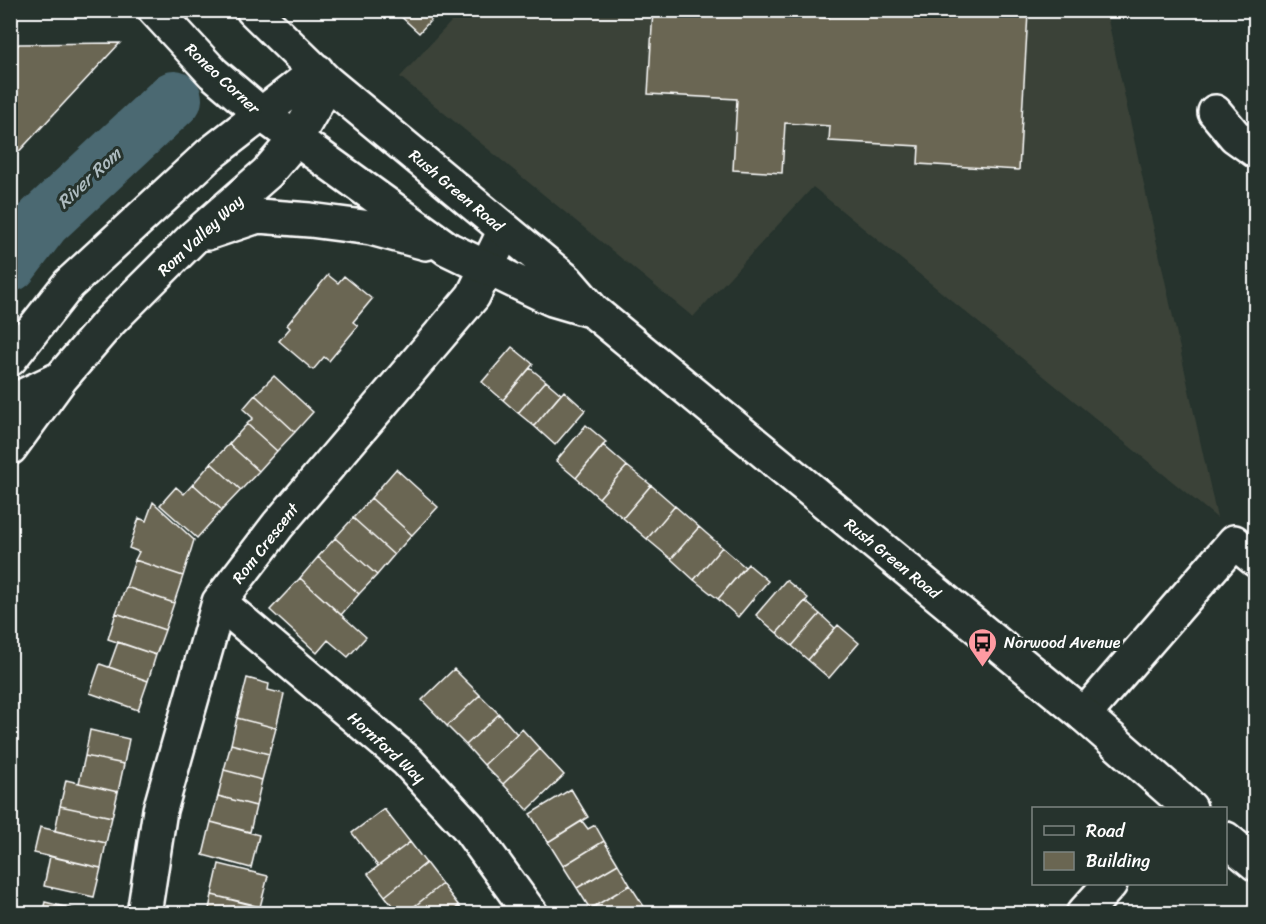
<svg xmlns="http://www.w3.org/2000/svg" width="1266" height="924" viewBox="0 0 1266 924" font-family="Sriracha,sans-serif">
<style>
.built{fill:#3a4238}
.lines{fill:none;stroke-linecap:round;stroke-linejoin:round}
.river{stroke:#4b6972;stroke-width:56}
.building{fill:#6a6652;stroke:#fff;stroke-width:1.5}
.minor-casing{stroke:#fff;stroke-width:38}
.major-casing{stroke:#fff;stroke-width:38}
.minor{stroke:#26332d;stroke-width:33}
.major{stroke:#26332d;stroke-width:33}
.labels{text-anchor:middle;stroke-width:6;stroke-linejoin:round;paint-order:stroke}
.street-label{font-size:16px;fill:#fff;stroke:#26332d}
.poi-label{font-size:16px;fill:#fff;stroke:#26332d;text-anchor:start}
.water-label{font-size:18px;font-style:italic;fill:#aebcc0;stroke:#26332d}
</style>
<rect width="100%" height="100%" fill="#26332d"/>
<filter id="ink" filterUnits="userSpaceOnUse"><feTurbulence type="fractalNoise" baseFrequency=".0167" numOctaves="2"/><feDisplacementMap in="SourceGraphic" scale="12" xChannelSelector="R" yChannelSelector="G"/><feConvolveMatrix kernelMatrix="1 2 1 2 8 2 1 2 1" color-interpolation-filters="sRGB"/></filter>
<g filter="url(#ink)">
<path class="built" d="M461,11h645l111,507 -404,-331 -120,130 -293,-240z"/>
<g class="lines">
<path class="river" d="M10,264l33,-43 131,-122"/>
</g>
<path class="building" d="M397,10h43l-21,23 -23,-21z
M653,10h135v5l41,3 1,-8h144l54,3 -9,157 -101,-6 1,-18 -90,-5 1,-15 -45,-3 -3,50 -49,-3 4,-71 -89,-5z
M120,43l-110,118v-108l9,-9z
M328,275l10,8 6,-7 28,23 -19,23 5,4 -29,35 -5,-4 -11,13 -34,-29 11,-13 -3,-3z
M512,347l21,17 -30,36 -21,-18z
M530,368l16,13 -28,32 -15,-13z
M274,376l39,36 -18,20 -40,-37z
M546,381l15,13 -27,32 -16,-13z
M564,391l21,19 -30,35 -21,-19z
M255,395l40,37 -18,19 -30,-27 6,-6 -10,-9z
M247,424l30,27 -18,20 -30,-27z
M586,425l20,17 -30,36 -20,-17z
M229,444l30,27 -18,19 -30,-27z
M603,445l24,21 -28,32 -23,-20z
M211,463l30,27 -19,20 -29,-26z
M627,466l24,19 -28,33 -24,-20z
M396,469l42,38 -26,28 -41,-37z
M193,484l29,26 -25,28 -37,-33 16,-18 8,7z
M651,485l24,21 -28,33 -24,-21z
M371,498l41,37 -18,20 -41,-37z
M153,502l41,38 -11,36 -48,-16 4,-8 -10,-4 10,-30 7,3z
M675,506l24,21 -28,32 -24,-20z
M353,518l41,37 -17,20 -42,-37z
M699,527l23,20 -28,33 -23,-21z
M335,538l42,37 -18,19 -41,-37z
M722,547l23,20 -27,32 -24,-19z
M318,557l41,37 -18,21 -41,-37z
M135,560l48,16 -9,27 -48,-16z
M748,564l20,17 -30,36 -20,-18z
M300,578l66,59 -18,20 -20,-17 -11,13 -47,-43z
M786,580l22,18 -31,35 -21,-18z
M126,587l48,16 -9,27 -49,-17z
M805,601l15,13 -28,32 -15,-13z
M116,613l49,17 -9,25 -48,-16z
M820,614l15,14 -27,32 -16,-14z
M838,625l21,18 -30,35 -21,-18z
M118,642l38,13 -8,26 -39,-14z
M100,664l48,17 -10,29 -48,-17z
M454,669l26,26 -33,31 -25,-26z
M247,678l22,6 -1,6 16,4 -8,34 -39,-10z
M480,695l19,19 -33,31 -19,-19z
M499,714l18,20 -33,31 -18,-20z
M237,718l39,10 -7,26 -38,-10z
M522,729l18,20 -37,35 -19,-19z
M90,730l39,9 -5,25 -39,-8z
M231,744l38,10 -7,26 -38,-10z
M540,749l24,26 -36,35 -25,-26z
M85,756l39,8 -6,28 -39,-9z
M224,770l38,10 -6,26 -38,-10z
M66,780l52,12 -6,25 -52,-11z
M571,789l17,28 -40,25 -18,-28z
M218,796l38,10 -6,26 -39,-10z
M60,806l52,11 -6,26 -51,-12z
M384,809l26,33 -32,24 -26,-33z
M582,821l6,8 7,-4 9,16 -41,25 -15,-24z
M211,822l48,13 -8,33 -48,-13z
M40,827l66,16 -5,25 -67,-15z
M604,841l14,23 -41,24 -14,-22z
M410,842l16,21 -41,33 -17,-22z
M50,856l51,12 -7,29 -50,-11z
M426,863l16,21 -37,30h-6l-14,-18z
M219,864l49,12 -8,31 -48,-12z
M618,864l12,21 -40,24 -13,-21z
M442,884l17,22 -10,8h-34l-4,-5z
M630,885l15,23 -9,6h-43l-3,-5z
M212,895l39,9 -2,10h-41z
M45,902l47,12h-50z
M459,906l6,8h-16z"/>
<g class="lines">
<defs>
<path id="minor" d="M1215,112l20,24 21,15
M219,602l188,159 61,66 63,87
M1084,715l150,-173 22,18
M144,914l16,-104 59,-208 59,-77 195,-229 32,-66
M1083,914l27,-30"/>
<path id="major" d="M155,10l58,63 47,40 188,136 104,50 41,12
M253,10l75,73 239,198 26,30 491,404 106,93
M207,233l51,-17 52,4 61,8 55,15
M10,359l59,-75 141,-130 107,-83
M10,399l11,-2 38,-18
M10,448l51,-70 49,-57 84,-84 73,-64 28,-33 33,-57
M1226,839l30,25"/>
</defs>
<use href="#minor" class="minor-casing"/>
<use href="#major" class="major-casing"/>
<use href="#minor" class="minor"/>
<use href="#major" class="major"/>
</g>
</g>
<defs>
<symbol id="bus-pin" viewBox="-11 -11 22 30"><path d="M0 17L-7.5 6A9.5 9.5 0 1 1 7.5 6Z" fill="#ff9aa2" stroke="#26332d"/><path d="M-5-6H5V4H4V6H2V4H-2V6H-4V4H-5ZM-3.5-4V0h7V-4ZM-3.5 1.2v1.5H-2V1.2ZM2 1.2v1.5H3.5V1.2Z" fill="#111"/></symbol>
</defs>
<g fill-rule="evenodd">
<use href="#bus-pin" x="966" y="626" width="33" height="45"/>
</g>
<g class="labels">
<g class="street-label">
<text transform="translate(223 78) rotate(43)" y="6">Roneo Corner</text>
<text transform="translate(457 190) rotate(40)" y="6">Rush Green Road</text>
<text transform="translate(200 235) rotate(-43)" y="6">Rom Valley Way</text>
<text transform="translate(265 543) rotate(-52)" y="6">Rom Crescent</text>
<text transform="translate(893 558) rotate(39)" y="6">Rush Green Road</text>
<text transform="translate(387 747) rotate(42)" y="6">Hornford Way</text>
</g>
<g class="poi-label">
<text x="1004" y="648">Norwood Avenue</text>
</g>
<g class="water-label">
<text transform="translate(89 178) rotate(-43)" y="6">River Rom</text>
</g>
</g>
<rect width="1266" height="924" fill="none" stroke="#26332d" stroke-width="36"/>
<rect x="18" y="18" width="1230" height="888" fill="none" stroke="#fff" stroke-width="2" filter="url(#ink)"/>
<rect x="1032" y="807" width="195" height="78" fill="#26332d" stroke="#7d8581" stroke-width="1.5"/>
<rect x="1044" y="826" width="30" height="9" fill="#26332d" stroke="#7d8581" stroke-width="1.5"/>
<text x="1086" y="837" font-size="18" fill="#ffffff">Road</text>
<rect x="1044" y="852" width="30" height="18" fill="#6a6652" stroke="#7d8581" stroke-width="1.5"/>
<text x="1086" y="867" font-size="18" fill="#ffffff">Building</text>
</svg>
